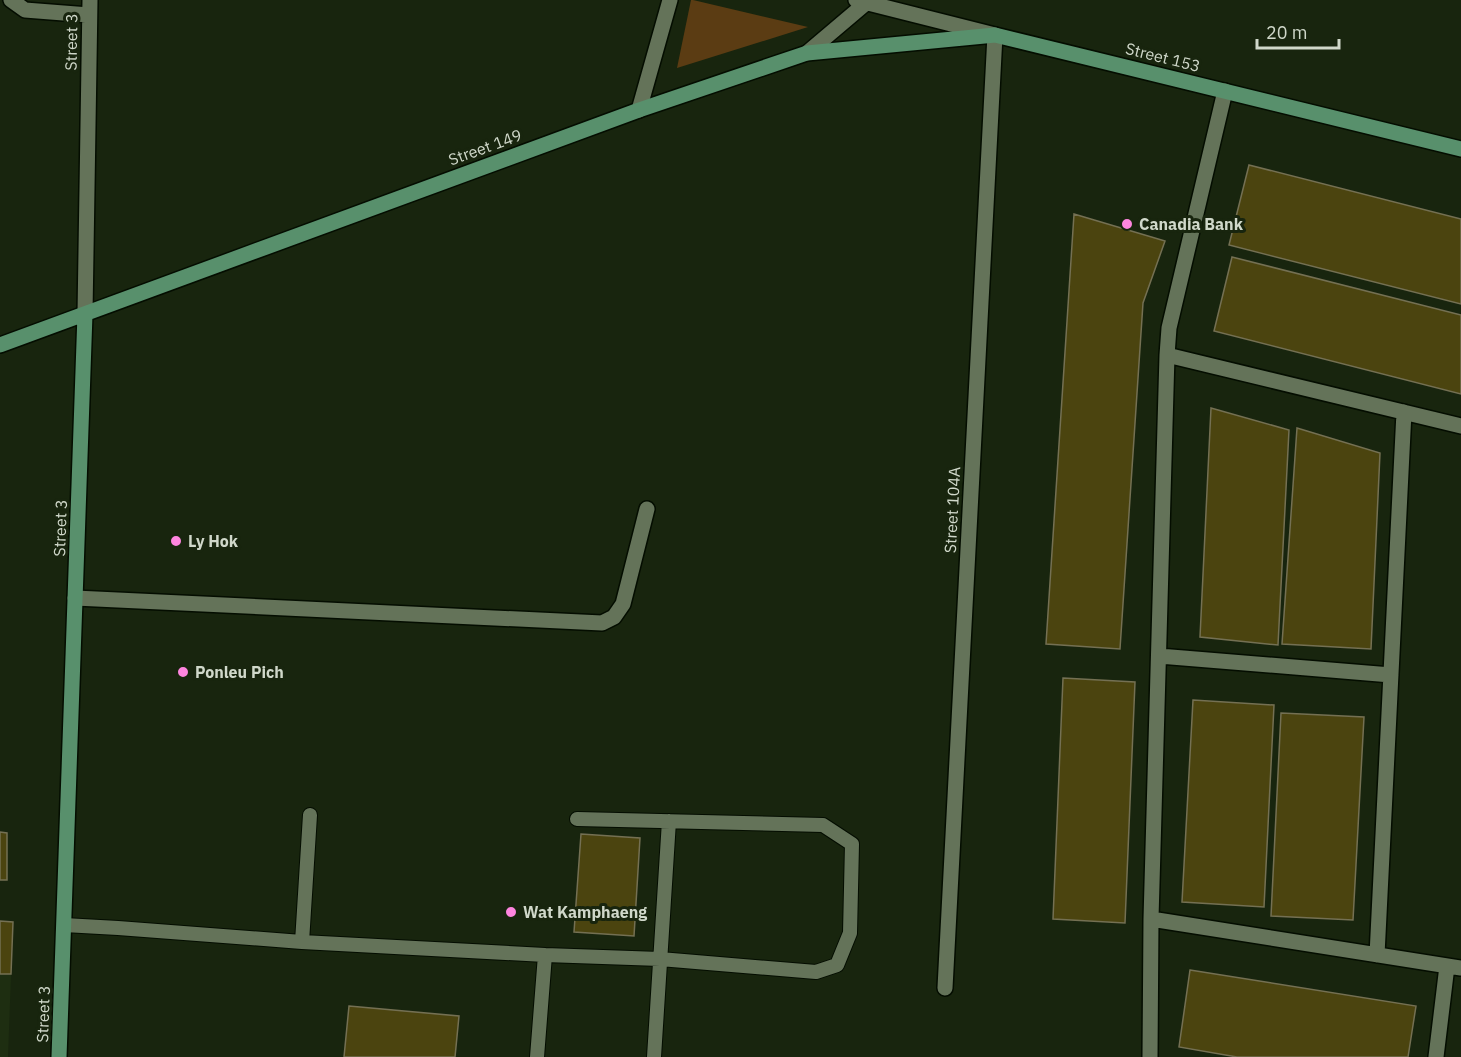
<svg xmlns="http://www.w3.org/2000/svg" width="1461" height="1057" viewBox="0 0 1461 1057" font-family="'IBM Plex Sans',sans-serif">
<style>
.built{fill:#1e2e11}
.green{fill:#5b3c13}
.building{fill:#4b440f;stroke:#747053;stroke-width:1.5}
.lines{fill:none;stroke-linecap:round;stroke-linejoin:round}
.lane-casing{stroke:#040d00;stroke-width:16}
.street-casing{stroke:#040d00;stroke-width:18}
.secondary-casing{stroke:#040d00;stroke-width:18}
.lane{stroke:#647359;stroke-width:14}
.street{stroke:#647359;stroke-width:15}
.secondary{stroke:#58906c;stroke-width:15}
.poi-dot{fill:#fe85df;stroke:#18250e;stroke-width:2}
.labels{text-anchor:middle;stroke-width:6;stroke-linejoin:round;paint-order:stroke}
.street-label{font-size:16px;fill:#d0d8ca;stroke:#18250e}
.poi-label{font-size:16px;font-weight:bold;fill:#d0d8ca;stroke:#18250e;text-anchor:start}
</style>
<rect width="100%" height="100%" fill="#18250e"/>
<path class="built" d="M0,921l13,1 -5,135h-8z"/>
<path class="green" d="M691,0h2l115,27 -131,41z"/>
<path class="building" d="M1249,165l212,54v85l-232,-59z
M1074,214l91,27 -22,62 -23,346 -74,-5z
M1232,257l229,58v79l-247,-63z
M1211,408l78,22 -11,215 -78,-8z
M1297,428l83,25 -9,196 -89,-5z
M1063,678l72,4 -10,241 -72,-4z
M1193,700l81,5 -10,202 -82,-5z
M1281,713l83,4 -11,203 -82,-4z
M0,832l7,1v47h-7z
M581,834l59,4 -6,98 -60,-4z
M0,921l13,1 -2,52h-11z
M1190,970l226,36 -8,51h-171l-58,-10z
M349,1006l110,10 -4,41h-111z"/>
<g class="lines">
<defs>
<path id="lane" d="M64,925l54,3 184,14 243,13 -8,102
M302,942l8,-127
M545,955l115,4 156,13 21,-7 13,-32 2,-89 -29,-19 -246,-6
M654,1057l15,-236"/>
<path id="street" d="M11,0l14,10 64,5
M856,0l139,35 -50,953
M807,53l59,-50v-3
M639,110l31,-110
M85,314l5,-314
M1167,355l294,71
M75,598l527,25 12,-6 9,-13 24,-95
M1159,656l232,19
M1151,919l310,49
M1377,955l27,-543
M1150,1057l1,-138 16,-564 2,-27 56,-237
M1436,1057l11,-91"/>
<path id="secondary" d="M0,345l639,-235 168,-57 188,-18 466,114
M59,1057l26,-743"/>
</defs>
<use href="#lane" class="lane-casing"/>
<use href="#street" class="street-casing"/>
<use href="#secondary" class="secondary-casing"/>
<use href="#lane" class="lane"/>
<use href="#street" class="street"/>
<use href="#secondary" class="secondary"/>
</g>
<g class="poi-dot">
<circle cx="1127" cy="224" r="6"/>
<circle cx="176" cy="541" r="6"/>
<circle cx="183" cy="672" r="6"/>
<circle cx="511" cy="912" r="6"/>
</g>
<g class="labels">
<g class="street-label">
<text transform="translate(71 42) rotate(-89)" y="6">Street 3</text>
<text transform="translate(1163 57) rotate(14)" y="6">Street 153</text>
<text transform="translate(485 147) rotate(-20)" y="6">Street 149</text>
<text transform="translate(952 510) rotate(-87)" y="6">Street 104A</text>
<text transform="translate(60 528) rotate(-88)" y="6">Street 3</text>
<text transform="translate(43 1014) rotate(-88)" y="6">Street 3</text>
</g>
<g class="poi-label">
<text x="1139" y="230">Canadia Bank</text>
<text x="188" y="547">Ly Hok</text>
<text x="195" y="678">Ponleu Pich</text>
<text x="523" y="918">Wat Kamphaeng</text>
</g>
</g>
<path d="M1257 39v9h82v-9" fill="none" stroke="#d0d8ca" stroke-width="3"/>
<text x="1266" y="39" font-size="18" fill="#d0d8ca" stroke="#18250e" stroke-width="4.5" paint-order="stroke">20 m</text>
</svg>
